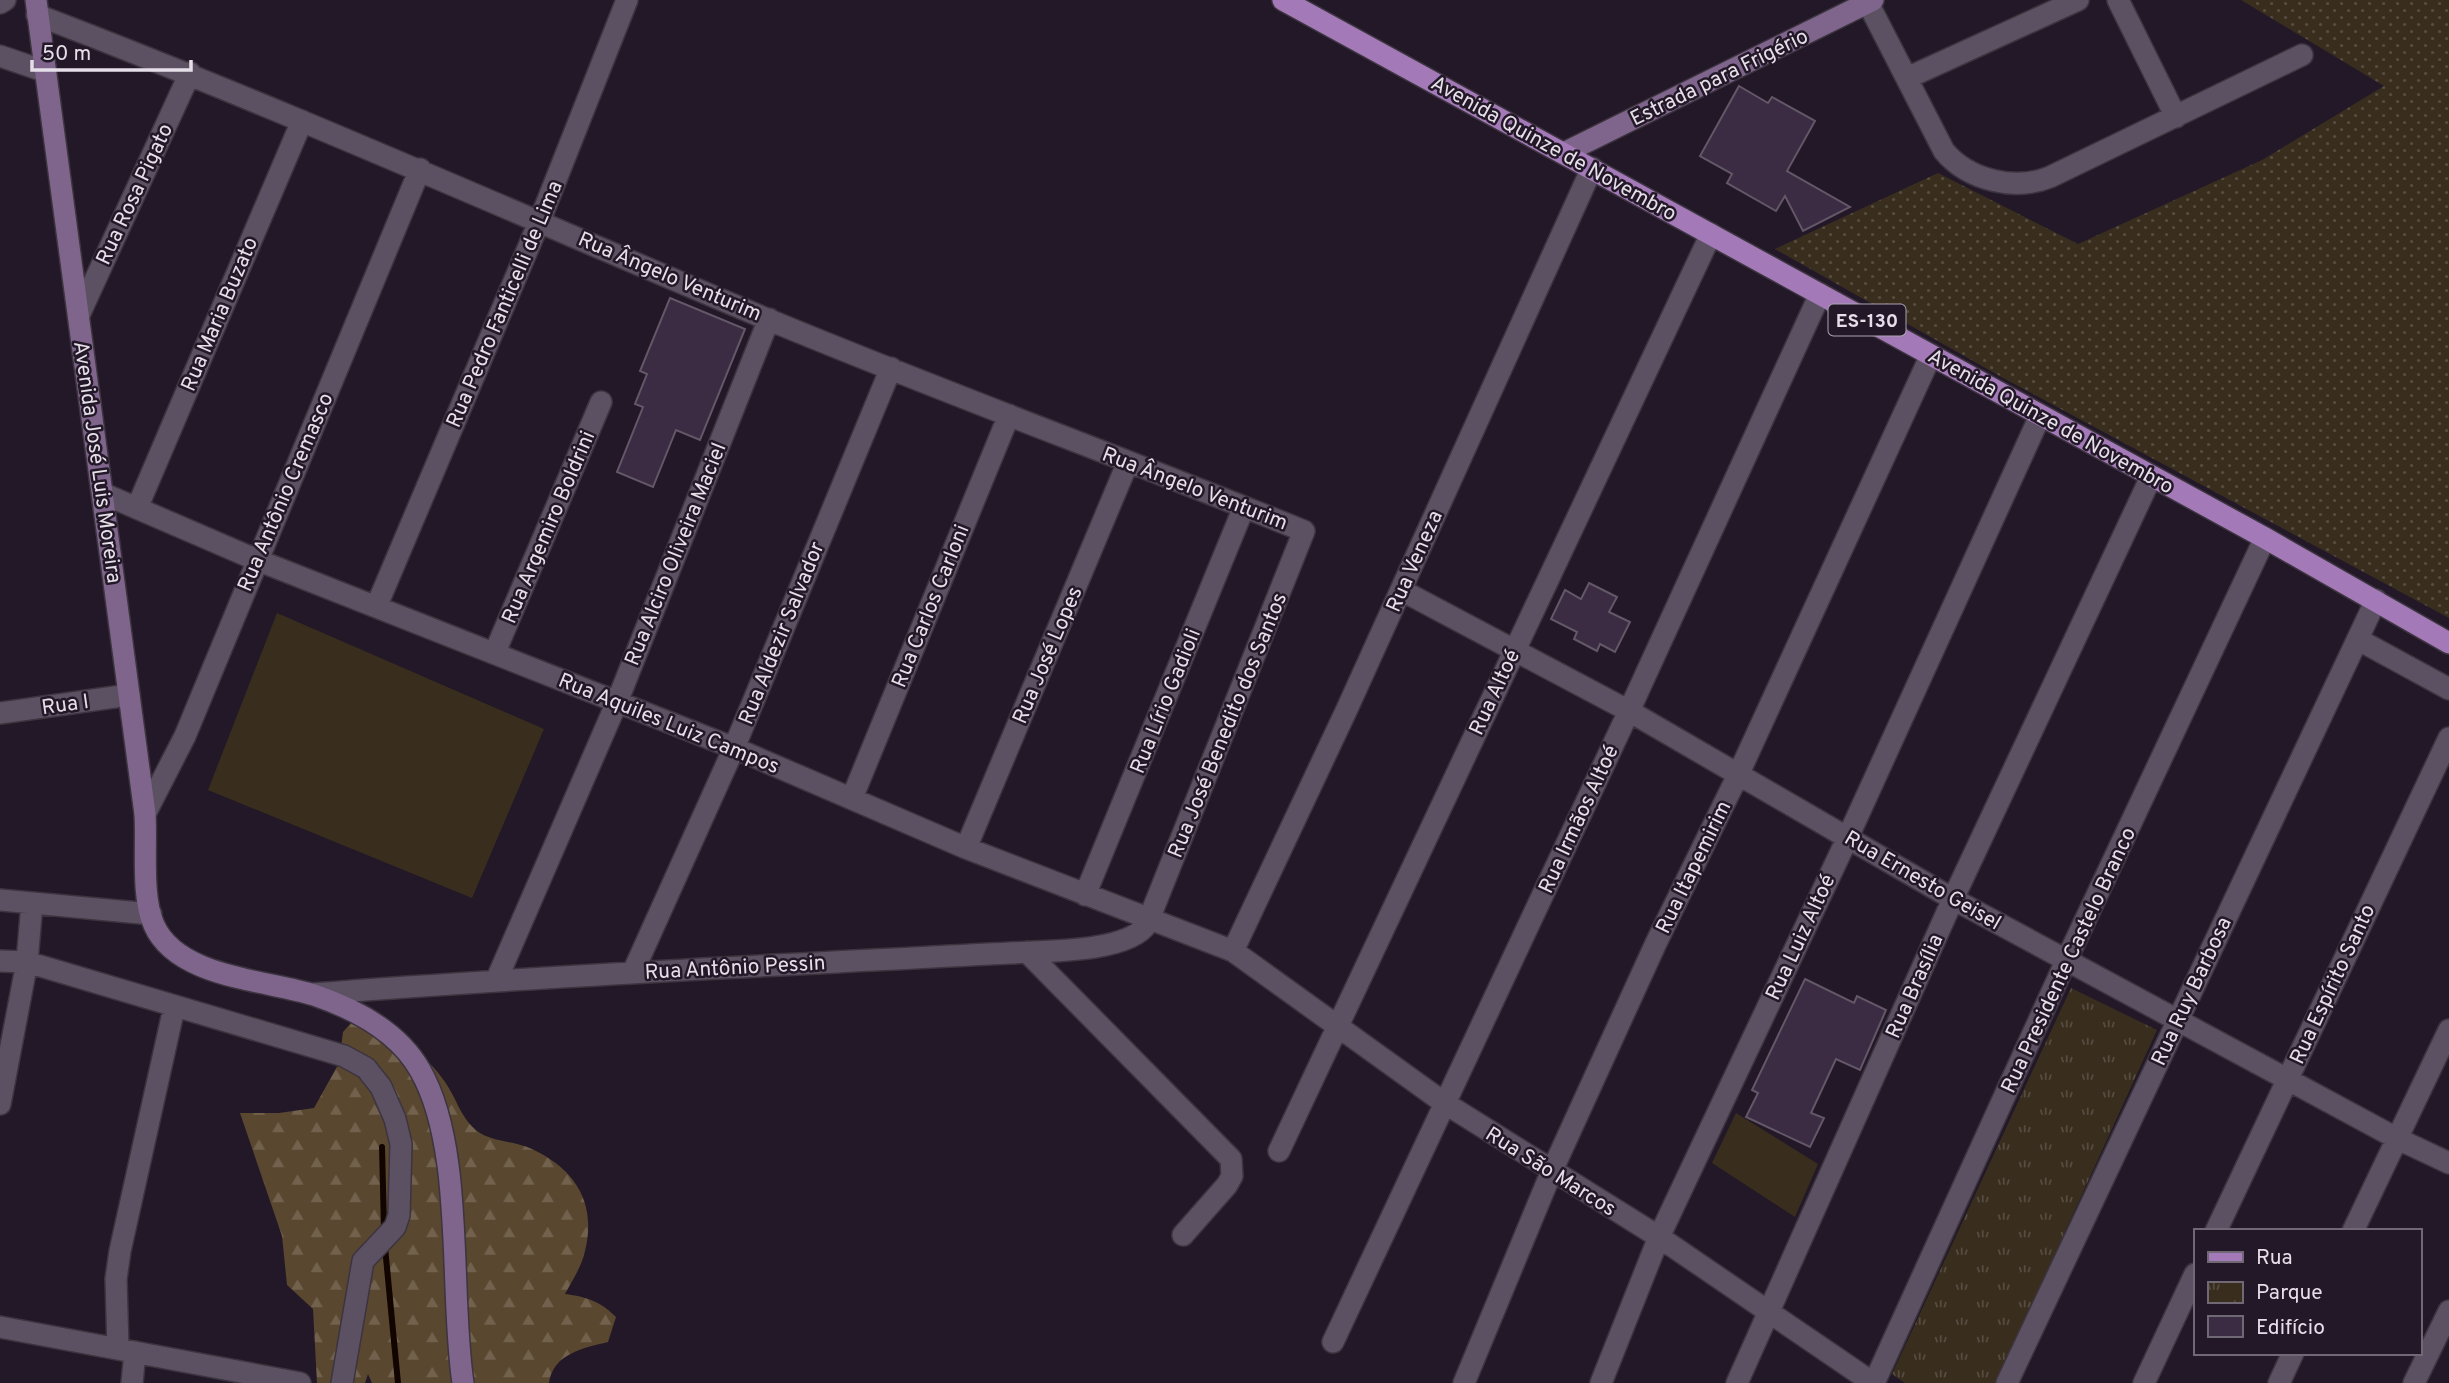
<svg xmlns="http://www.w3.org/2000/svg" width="2449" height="1383" viewBox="0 0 2449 1383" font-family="Overpass,sans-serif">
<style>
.grass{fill:url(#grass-dots)}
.forest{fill:url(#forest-firs)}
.park{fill:url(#park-tufts)}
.pitch{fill:#392e1e}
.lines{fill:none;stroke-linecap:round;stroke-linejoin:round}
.stream{stroke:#120500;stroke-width:6}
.building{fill:#3c2c43;stroke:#635768;stroke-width:2}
.street-casing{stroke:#3c343f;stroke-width:24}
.secondary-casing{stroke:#3c343f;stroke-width:24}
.primary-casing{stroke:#3c343f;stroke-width:24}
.street{stroke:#5c5162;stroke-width:21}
.secondary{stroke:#7f658c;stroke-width:21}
.primary{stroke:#a379b7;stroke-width:21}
.labels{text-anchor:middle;stroke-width:5;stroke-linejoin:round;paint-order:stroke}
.shield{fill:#221827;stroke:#aba3af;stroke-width:2}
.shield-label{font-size:19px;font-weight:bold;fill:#e6dfe9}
.street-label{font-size:21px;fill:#e6dfe9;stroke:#221827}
</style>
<defs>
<pattern id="grass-dots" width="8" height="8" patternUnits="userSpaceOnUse" patternTransform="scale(1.75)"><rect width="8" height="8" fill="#392e1e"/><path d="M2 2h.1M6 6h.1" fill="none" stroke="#564c3f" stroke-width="1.8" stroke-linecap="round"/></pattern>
<pattern id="forest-firs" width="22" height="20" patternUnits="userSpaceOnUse" patternTransform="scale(1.75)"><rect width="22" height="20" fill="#59472f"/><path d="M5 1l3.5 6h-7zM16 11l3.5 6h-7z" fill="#71614d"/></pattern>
<pattern id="park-tufts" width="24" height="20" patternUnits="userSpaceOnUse" patternTransform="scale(1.75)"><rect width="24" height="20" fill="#392e1e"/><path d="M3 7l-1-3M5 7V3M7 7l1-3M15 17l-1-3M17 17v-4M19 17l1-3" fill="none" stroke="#564c3f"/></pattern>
</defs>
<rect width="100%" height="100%" fill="#221827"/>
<path class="grass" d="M2241,0h208v618l-444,-239 -230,-130 163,-76 140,71 184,-84 122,-74z"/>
<path class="forest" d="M358,1015c35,18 65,35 87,67 12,17 15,35 32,49 14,11 39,10 55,18 43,20 65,54 53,102 -3,15 -13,30 -20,43 22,3 35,7 51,23l-8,25c-25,6 -55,12 -59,41h-177l-4,-9 -3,9h-48l-4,-74 -26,-24 -5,-49 -42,-123h39l35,-5 25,-45 4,-31z"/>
<path class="park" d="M2071,988l86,42 -161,353h-91l-13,-9z"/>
<path class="pitch" d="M277,613l267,116 -72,169 -264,-108z
M1736,1113l82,51 -23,53 -83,-54z"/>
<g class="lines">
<path class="stream" d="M382,1147l2,82
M385,1247l13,136"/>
</g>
<path class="building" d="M1739,86l29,17 4,-6 43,24 -28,50 63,36 -47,24 -18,-35 -9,15 -49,-28 5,-9 -32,-18z
M670,298l75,31 -45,111 -24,-10 -23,57 -36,-15 26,-65 -8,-3 12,-30 -7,-3z
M1589,583l28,14 -8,15 21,10 -15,30 -15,-8 -3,7 -23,-12 3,-7 -26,-13 14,-29 16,9z
M1805,979l49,24 3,-7 29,14 -26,60 -24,-11 -25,54 13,5 -14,29 -64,-30 12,-24 -6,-3z"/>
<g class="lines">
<defs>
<path id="street" d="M2118,0l58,117
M0,3l5,-3
M1868,3l76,148c25,30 72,40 106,26l252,-122
M37,15c247,94 487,202 730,304 178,74 359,140 537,212l-157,393c-19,29 -104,27 -137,29 -233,12 -466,23 -699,41
M0,56l44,15
M1907,78l171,-78
M79,315l111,-242
M104,494l153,66 477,188 232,100 267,103 210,151 216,135 214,146
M137,508l165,-387
M1401,590l228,121 324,188 445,240 51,24
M377,605l163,-385 87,-220
M2359,640l90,49
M495,652l106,-250
M0,713l129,-18
M852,798l157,-383
M145,814l40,-78 235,-567
M966,848l162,-386
M1085,895l159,-388
M0,900l151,14
M1233,951l114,-242 245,-541
M1027,952l204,207 1,17 -5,9 -44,50
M0,961l27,1 317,94 22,12 15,19 14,32 6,25 -2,71 -4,12 -32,34 -21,122
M633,972l101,-224 157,-380
M496,981l121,-279 152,-383
M0,1104l27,-142 5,-59
M1279,1151l432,-917
M2216,1231l233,-493
M2353,1231l96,-201
M0,1327l300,56
M1333,1342l296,-631 191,-417
M118,1349l-2,-70 4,-28 54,-243
M132,1383l3,-31
M1464,1383l87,-210 105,-230 82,-168 193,-420
M1601,1383l58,-146 189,-400 192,-421
M1737,1383l216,-484 198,-422
M1874,1383l192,-422 199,-423
M2007,1383l369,-783
M2144,1383l51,-109
M2279,1383l14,-30
M2414,1383l35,-72"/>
<path id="secondary" d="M36,0l109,814c2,31 -4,83 9,111 23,53 113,55 160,70 41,14 84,36 106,75 45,78 29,221 43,313
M1564,153l309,-153"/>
<path id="primary" d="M1283,0l982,538 184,105"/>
</defs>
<use href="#street" class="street-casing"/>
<use href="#secondary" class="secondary-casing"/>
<use href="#primary" class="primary-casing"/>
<use href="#street" class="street"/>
<use href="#secondary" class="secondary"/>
<use href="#primary" class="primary"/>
</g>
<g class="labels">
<rect class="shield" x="1828.5" y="304.5" width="77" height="31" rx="5"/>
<g class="shield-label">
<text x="1867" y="327">ES-130</text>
</g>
<g class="street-label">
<text transform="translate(1719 77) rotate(-26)" y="7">Estrada para Frigério</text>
<text transform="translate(1554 148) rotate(29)" y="7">Avenida Quinze de Novembro</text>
<text transform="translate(134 194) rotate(-65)" y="7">Rua Rosa Pigato</text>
<text transform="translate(670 276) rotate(23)" y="7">Rua Ângelo Venturim</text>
<text transform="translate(504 304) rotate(-67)" y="7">Rua Pedro Fanticelli de Lima</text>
<text transform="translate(219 314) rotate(-67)" y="7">Rua Maria Buzato</text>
<text transform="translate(2051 421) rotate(29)" y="7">Avenida Quinze de Novembro</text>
<text transform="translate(98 462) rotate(82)" y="7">Avenida José Luis Moreira</text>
<text transform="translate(1195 488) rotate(21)" y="7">Rua Ângelo Venturim</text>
<text transform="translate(285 492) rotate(-67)" y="7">Rua Antônio Cremasco</text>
<text transform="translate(548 527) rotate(-67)" y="7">Rua Argemiro Boldrini</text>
<text transform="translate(675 554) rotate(-68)" y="7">Rua Alciro Oliveira Maciel</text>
<text transform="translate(1414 561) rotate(-66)" y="7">Rua Veneza</text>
<text transform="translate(930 606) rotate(-68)" y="7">Rua Carlos Carloni</text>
<text transform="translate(781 633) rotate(-68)" y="7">Rua Aldezir Salvador</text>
<text transform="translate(1047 655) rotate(-67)" y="7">Rua José Lopes</text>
<text transform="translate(1494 692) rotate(-65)" y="7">Rua Altoé</text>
<text transform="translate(1165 701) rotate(-68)" y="7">Rua Lírio Gadioli</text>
<text transform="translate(65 704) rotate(-8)" y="7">Rua I</text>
<text transform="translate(669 723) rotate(22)" y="7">Rua Aquiles Luiz Campos</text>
<text transform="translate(1227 725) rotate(-68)" y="7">Rua José Benedito dos Santos</text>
<text transform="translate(1578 819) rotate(-65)" y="7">Rua Irmãos Altoé</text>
<text transform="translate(1693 867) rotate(-64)" y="7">Rua Itapemirim</text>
<text transform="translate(1923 880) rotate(30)" y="7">Rua Ernesto Geisel</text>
<text transform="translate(1800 937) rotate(-65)" y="7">Rua Luiz Altoé</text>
<text transform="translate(2068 960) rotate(-65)" y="7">Rua Presidente Castelo Branco</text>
<text transform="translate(735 967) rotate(-3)" y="7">Rua Antônio Pessin</text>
<text transform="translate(2332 984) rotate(-65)" y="7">Rua Espírito Santo</text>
<text transform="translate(1914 986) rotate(-66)" y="7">Rua Brasília</text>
<text transform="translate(2191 991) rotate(-65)" y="7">Rua Ruy Barbosa</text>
<text transform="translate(1551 1171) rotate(32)" y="7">Rua São Marcos</text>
</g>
</g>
<rect x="2194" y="1229" width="228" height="126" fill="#221827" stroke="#706875" stroke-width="2"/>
<rect x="2208" y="1252" width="35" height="10" fill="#a379b7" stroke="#706875" stroke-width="2"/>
<text x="2256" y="1264" font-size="21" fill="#e6dfe9">Rua</text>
<rect x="2208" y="1282" width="35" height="21" fill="url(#park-tufts)" stroke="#706875" stroke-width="2"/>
<text x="2256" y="1299" font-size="21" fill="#e6dfe9">Parque</text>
<rect x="2208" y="1316" width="35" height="21" fill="#3c2c43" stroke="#706875" stroke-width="2"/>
<text x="2256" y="1334" font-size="21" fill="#e6dfe9">Edifício</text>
<path d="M32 60v10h159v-10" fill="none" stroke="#e6dfe9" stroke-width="3.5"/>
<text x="42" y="60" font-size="21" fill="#e6dfe9" stroke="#221827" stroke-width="5" paint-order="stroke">50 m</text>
</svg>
